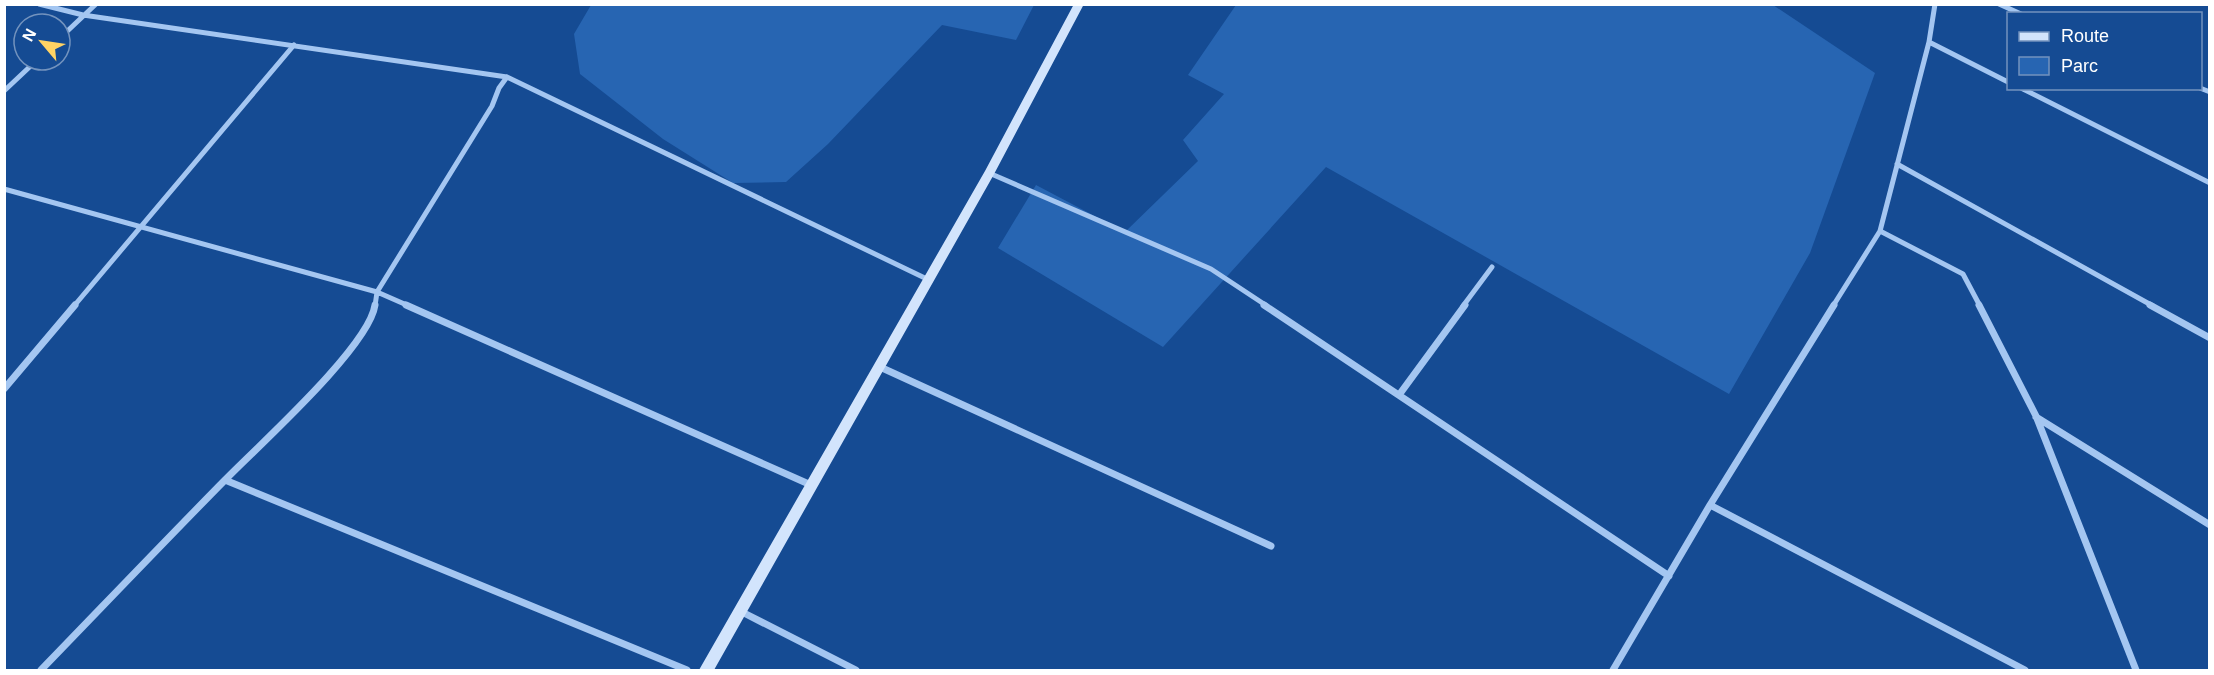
<svg xmlns="http://www.w3.org/2000/svg" width="2214" height="675" viewBox="0 0 2214 675" font-family="Helvetica,sans-serif">
<style>
.green{fill:#2765b2}
.lines{fill:none;stroke-linecap:round;stroke-linejoin:round}
.street-far1{stroke:#a4c6f1;stroke-width:5}
.street{stroke:#a4c6f1;stroke-width:7}
.secondary{fill:#d2e4fc;fill-rule:evenodd}
</style>
<rect width="100%" height="100%" fill="#154b93"/>
<path class="green" d="M591,5h443l-18,35 -74,-15 -114,119 -42,38 -53,1 -70,-44 -83,-65 -6,-40z
M1236,5h537l102,68 -65,180 -81,141 -403,-227 -163,180 -165,-99 38,-63 89,47 73,-71 -15,-21 41,-46 -36,-19z"/>
<g class="lines">
<path class="street-far1" d="M39,4l44,11 424,62 422,203
M1999,4l22,10
M60,38l36,-34
M1929,42l79,40
M2021,88l189,95
M2200,88l10,4
M4,91l33,-31
M1897,164l256,142
M989,173l222,96 56,37
M4,189l373,103 32,14
M1880,231l83,43 17,32
M74,306l220,-261
M375,306l2,-14 115,-186 7,-18 8,-11
M1463,306l29,-39
M1833,306l47,-75 49,-189 6,-38"/>
<path class="street" d="M406,305l405,180
M1264,305l405,271
M1979,305l57,111 100,254
M2150,305l60,33
M880,367l391,179
M4,389l71,-84
M1399,395l66,-90
M2036,417l174,108
M225,480l462,190
M1710,505l315,165
M740,611l116,59
M41,670c61,-63 122,-127 184,-190 33,-34 144,-133 150,-175
M1613,670l97,-165 124,-200"/>
<path class="secondary" d="M1074,4h10l-91,172 -279,494h-15l286,-499z"/>
</g>
<rect width="2214" height="675" fill="none" stroke="#ffffff" stroke-width="12"/>
<rect x="2007" y="12" width="195" height="78" fill="#154b93" stroke="#7393be" stroke-width="1.5"/>
<rect x="2019" y="32" width="30" height="9" fill="#d2e4fc" stroke="#7393be" stroke-width="1.5"/>
<text x="2061" y="42" font-size="18" fill="#ffffff">Route</text>
<rect x="2019" y="57" width="30" height="18" fill="#2765b2" stroke="#7393be" stroke-width="1.5"/>
<text x="2061" y="72" font-size="18" fill="#ffffff">Parc</text>
<g transform="translate(42 42) rotate(299)"><circle r="28" fill="#154b93" stroke="#7393be" stroke-width="1.5"/>
<path d="M0-4.5L10 22L0 15L-10 22Z" fill="#ffd364"/>
<text y="-9" font-size="16" font-weight="bold" text-anchor="middle" fill="#ffffff">N</text>
</g>
</svg>
